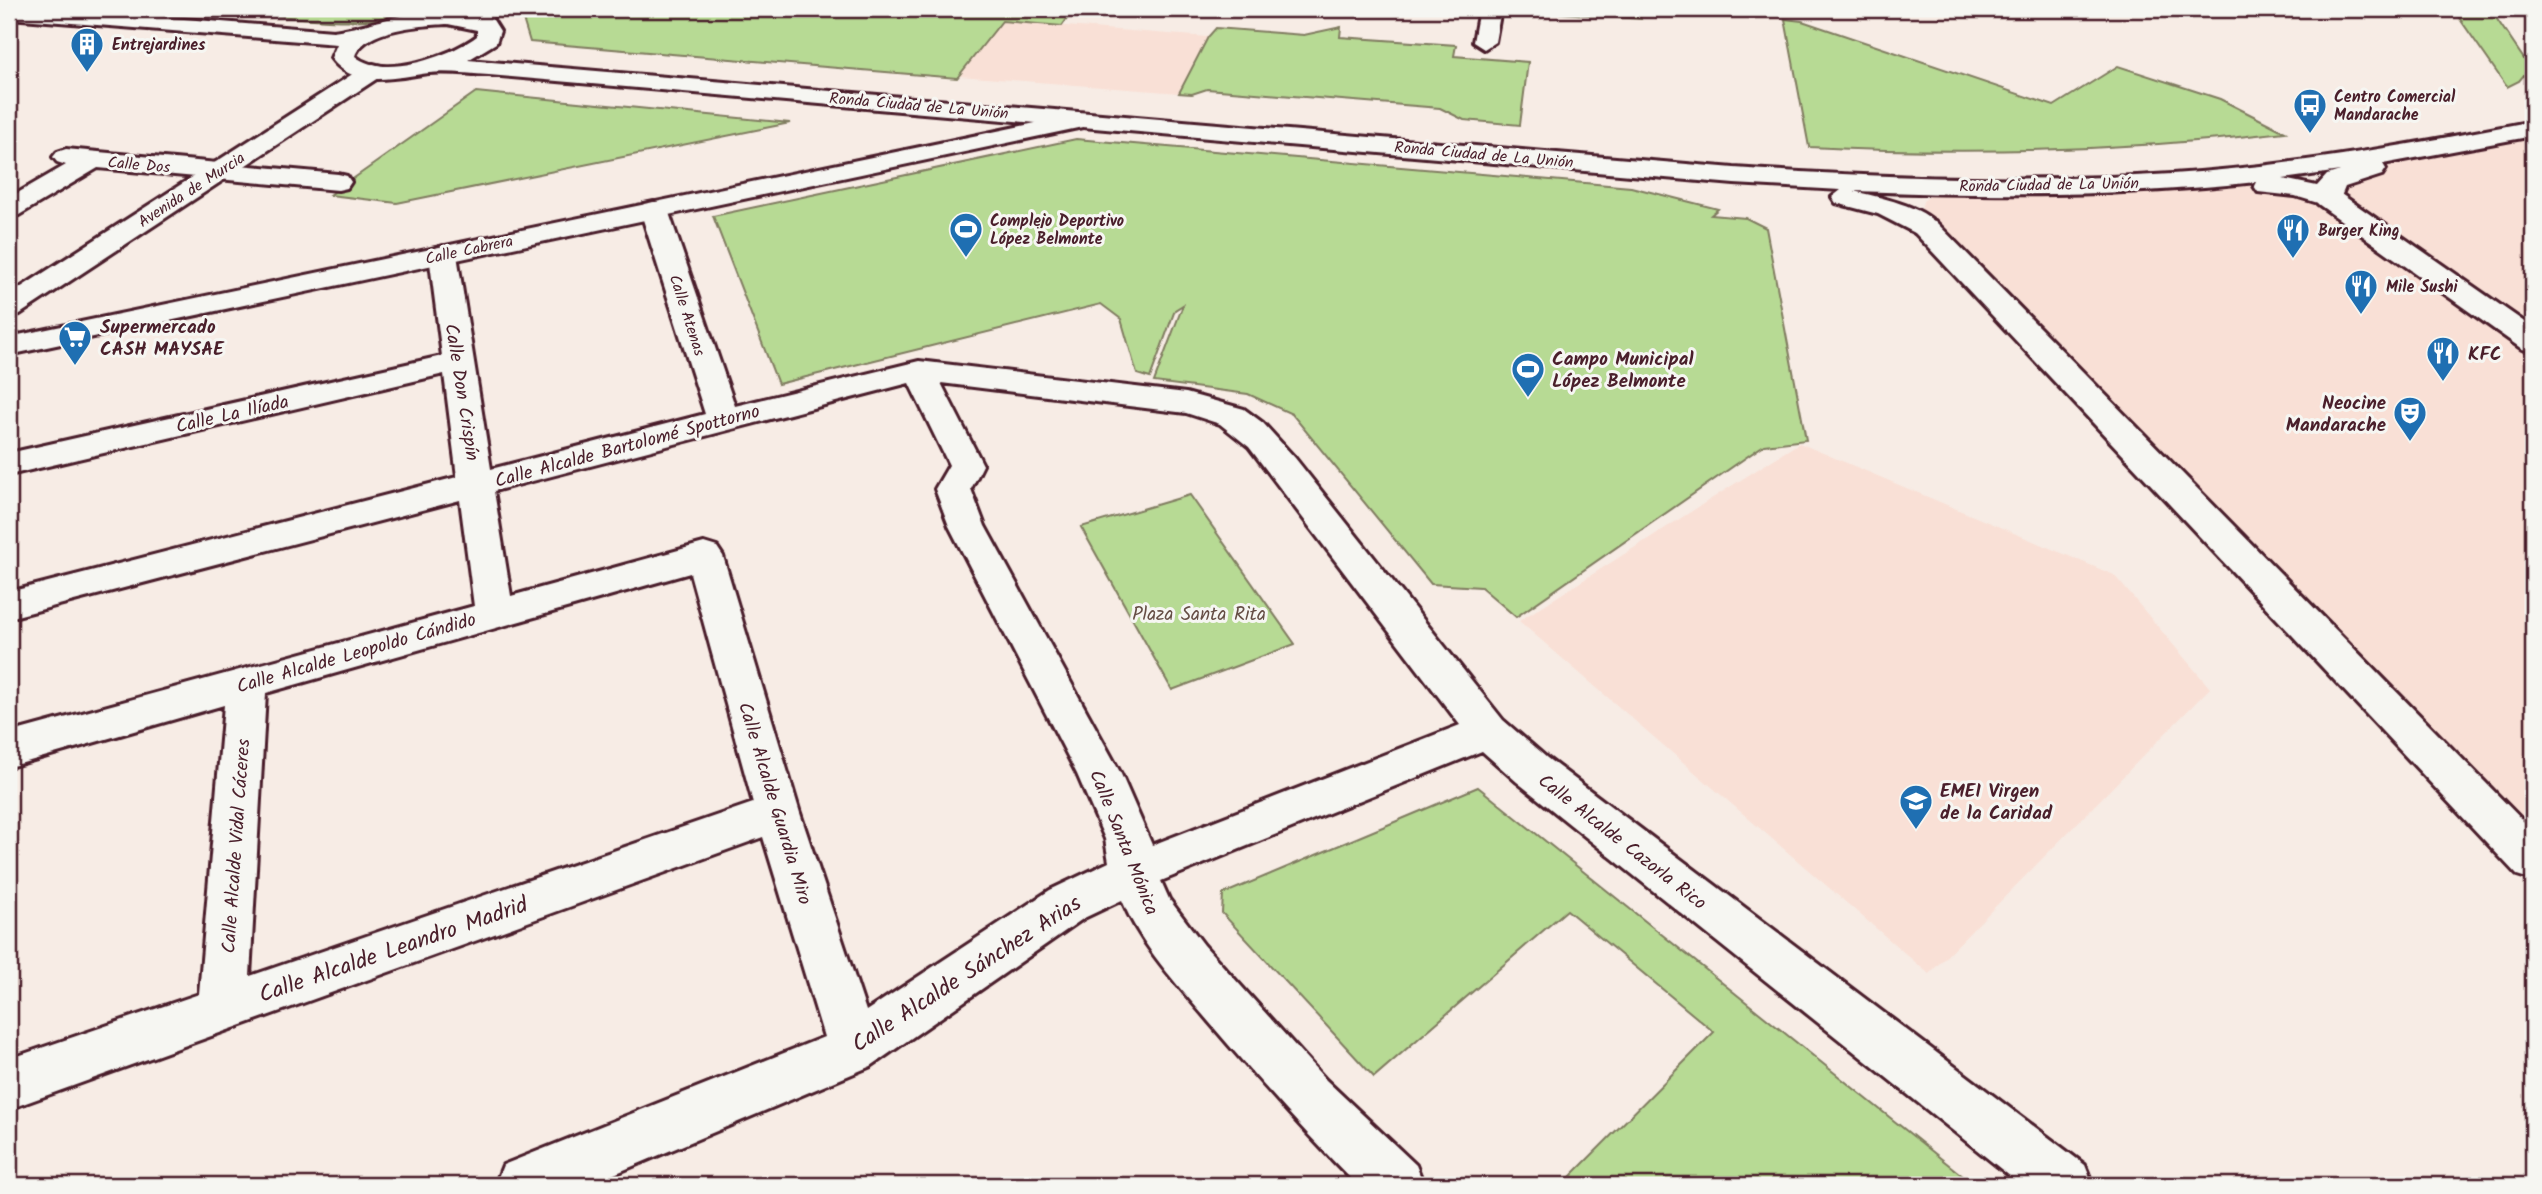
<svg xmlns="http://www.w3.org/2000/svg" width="2542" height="1194" viewBox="0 0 2542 1194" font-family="Kalam,sans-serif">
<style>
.built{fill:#f9e0d6}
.green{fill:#b7da94;stroke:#807c60;stroke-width:2}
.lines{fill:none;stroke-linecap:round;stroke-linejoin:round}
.minor-casing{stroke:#4a1f2b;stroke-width:6}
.tertiary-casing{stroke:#4a1f2b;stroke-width:6}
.secondary-casing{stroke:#4a1f2b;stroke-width:6}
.primary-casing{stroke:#4a1f2b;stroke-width:6}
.minor{fill:#f6f6f2;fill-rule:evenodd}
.tertiary{fill:#f6f6f2;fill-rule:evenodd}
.secondary{fill:#f6f6f2;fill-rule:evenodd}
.primary{fill:#f6f6f2;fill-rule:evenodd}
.labels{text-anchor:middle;stroke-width:6;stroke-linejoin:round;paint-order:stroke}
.far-poi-label{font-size:16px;font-weight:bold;fill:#4a1f2b;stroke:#f6f6f2;text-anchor:start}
.far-street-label{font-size:16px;fill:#4a1f2b;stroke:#f6f6f2}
.poi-label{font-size:19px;font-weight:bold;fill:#4a1f2b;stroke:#f6f6f2;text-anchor:start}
.street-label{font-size:19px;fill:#4a1f2b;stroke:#f6f6f2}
.park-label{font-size:19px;fill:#654e45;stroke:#f6f6f2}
.near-street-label{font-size:23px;fill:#4a1f2b;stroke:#f6f6f2}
</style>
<rect width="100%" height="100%" fill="#f7ece5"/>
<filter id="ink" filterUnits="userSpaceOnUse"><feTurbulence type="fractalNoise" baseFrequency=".0143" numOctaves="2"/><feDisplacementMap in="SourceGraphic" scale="14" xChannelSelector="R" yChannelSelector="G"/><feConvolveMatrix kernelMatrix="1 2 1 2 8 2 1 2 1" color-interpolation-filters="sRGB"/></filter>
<g filter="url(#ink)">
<path class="built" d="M1002,21l206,16 -29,56 -220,-17z
M2533,129v733l-608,-635 -4,-16 2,-10 11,-8 166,-8h165l42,5 134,-43z
M1799,443l315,132 96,113 -281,286 -410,-353z"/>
<path class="green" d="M215,9h198c-39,24 -149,4 -198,0z
M532,9h542l-12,17 -60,-5 -45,57 -427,-36 -8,-26z
M1531,9h109l1,10 -105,-8z
M2453,9h37l40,59 -11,13 -12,6z
M1785,19l17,2 252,85 64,-40 102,33 65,33c-158,19 -316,23 -476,15z
M1341,27l-1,10 116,8 -2,11 74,6 -8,63 -56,-5 -24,-12 -233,-19 -15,5 -13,-1 29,-56 8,-9 88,7z
M476,92l314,31 -393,80 -67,-8z
M1076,139l555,48 87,22 -7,6 35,3 20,10 40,212 -42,5 -248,172 -35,-30 -50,-3 -139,-170 -44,-20 -94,-12 29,-77 -8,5 -25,68 -13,-4 -16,-55 -20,-15 -323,80 -65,-168z
M1190,495l105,149 -123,46 -91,-163z
M1478,787l496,398h-412l152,-153 -147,-122 -193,167 -152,-164 1,-19z"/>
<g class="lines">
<defs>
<path id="minor" d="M1479,9h22l-6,33 -11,7 -11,-7z
M66,149l272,25 9,2 4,6 -4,6 -9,2 -240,-22 -79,47 -10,2v-19l57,-33 -9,-3 -4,-5 4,-5z
M2328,190l10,2 195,136v23l-11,-2 -204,-145 -4,-6 4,-6z
M654,202l10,2 4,6 67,196 184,-45 267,32 58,16 19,14 32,35 208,262 44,38 538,407 8,20h-72l-504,-403 -35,-31 -321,130 8,18 35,46 122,135 90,85 8,20h-67c-52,-52 -100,-107 -148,-163 -32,-38 -68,-76 -87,-122l-38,18 -213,148 -283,119h-93l8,-20 321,-128 -61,-200 -754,272v-50l190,-65 25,-289 -215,62v-34l465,-127 -14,-106 -451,118v-26l448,-115 -13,-103 -435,101v-22l433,-97 -13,-101 4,-6 10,-3 10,3 4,6 34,214 214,-55 -65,-204 4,-6zM909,383l40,82 -14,24 14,37 128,248 28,65 4,23 -59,28 -184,121 -66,-198 -77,-257 -6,-9 -13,-4 -193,53 -17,-105zM941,383l245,30 34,11 29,23 211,278 -308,120 -31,-71 -136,-248 -14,-37 12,-24zM690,573l63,230 -503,173 16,-283z
M1925,219l10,2 598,610v49l-16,-5 -602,-642 -4,-6 4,-6z"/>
<path id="tertiary" d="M373,64l8,2 4,5 -4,5 -361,238 -11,3v-22l356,-229z
M1083,113l9,2 3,5 -3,5 -1083,230v-18z"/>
<path id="secondary" d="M477,9h23l-16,17 -8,2 -11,-7z"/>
<path id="primary" d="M9,9h52l272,22c38,-5 73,-21 112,-20 15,0 33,6 48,9l7,11 -4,12 -28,17 1266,108c146,9 292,15 438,6 122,-8 242,-30 361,-53v15l-150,28 3,5 -4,6 -37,12 -7,17 -10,2 -33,-10 -37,-4 -4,-6 2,-4c-134,15 -268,14 -402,9 24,6 71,15 85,36l-4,6 -10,2 -10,-2 -37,-19 -42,-11 -4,-6 9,-7 -107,-6 -1245,-109c-19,-1 -42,-4 -60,-2 -32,4 -75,17 -98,-15l6,-14 -328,-26zM448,24l29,6v6c-26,20 -94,44 -122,20 9,-27 68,-31 93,-32zM2340,171l-13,4 -10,11 -34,-7z"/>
</defs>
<use href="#minor" class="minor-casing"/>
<use href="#tertiary" class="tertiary-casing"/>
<use href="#secondary" class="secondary-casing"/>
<use href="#primary" class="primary-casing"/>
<use href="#minor" class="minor"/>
<use href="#tertiary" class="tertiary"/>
<use href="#secondary" class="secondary"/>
<use href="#primary" class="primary"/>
</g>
</g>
<defs>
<symbol id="building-pin" viewBox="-11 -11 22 30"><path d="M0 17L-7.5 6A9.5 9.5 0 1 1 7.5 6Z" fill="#1f6fb2" stroke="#f6f6f2"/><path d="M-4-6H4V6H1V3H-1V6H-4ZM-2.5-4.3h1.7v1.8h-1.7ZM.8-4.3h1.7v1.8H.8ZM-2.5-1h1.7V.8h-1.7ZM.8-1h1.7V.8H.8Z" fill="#fff"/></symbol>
<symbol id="bus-pin" viewBox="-11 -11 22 30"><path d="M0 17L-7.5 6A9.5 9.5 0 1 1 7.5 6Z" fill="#1f6fb2" stroke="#f6f6f2"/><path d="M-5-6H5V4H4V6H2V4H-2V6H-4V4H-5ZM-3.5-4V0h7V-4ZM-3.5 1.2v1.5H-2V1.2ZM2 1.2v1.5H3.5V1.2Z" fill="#fff"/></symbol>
<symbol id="stadium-pin" viewBox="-11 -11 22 30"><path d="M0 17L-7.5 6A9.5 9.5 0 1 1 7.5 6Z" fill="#1f6fb2" stroke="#f6f6f2"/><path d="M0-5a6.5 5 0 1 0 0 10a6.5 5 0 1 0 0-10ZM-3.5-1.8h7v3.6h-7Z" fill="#fff"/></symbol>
<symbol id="restaurant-pin" viewBox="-11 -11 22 30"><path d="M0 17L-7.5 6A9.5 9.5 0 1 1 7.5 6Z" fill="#1f6fb2" stroke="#f6f6f2"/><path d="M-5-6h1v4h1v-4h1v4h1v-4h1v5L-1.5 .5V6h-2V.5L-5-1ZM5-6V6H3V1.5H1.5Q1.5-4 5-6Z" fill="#fff"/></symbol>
<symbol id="supermarket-pin" viewBox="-11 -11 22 30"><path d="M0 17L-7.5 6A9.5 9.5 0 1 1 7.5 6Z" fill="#1f6fb2" stroke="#f6f6f2"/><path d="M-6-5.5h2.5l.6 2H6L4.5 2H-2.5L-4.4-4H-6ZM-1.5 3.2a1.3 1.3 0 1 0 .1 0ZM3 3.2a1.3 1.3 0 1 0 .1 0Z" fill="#fff"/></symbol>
<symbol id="theatre-pin" viewBox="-11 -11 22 30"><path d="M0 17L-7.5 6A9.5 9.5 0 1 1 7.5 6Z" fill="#1f6fb2" stroke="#f6f6f2"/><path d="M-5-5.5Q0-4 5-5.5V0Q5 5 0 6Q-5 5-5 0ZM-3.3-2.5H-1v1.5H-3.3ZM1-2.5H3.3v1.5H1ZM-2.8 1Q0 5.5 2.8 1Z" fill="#fff"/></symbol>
<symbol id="school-pin" viewBox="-11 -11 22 30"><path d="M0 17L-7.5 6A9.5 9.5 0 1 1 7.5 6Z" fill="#1f6fb2" stroke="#f6f6f2"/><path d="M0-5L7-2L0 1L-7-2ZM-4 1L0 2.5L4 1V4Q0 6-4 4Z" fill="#fff"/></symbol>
</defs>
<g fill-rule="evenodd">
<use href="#building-pin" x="68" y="25" width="38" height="52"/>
<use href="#bus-pin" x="2291" y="86" width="38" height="52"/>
<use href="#stadium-pin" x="947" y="210" width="38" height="52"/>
<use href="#restaurant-pin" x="2274" y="211" width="38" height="52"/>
<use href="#restaurant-pin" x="2342" y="267" width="38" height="52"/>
<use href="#supermarket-pin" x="56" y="318" width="38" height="52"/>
<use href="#restaurant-pin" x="2424" y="334" width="38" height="52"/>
<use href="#stadium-pin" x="1509" y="350" width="38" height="52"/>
<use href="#theatre-pin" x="2391" y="394" width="38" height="52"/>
<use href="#school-pin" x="1897" y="782" width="38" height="52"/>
</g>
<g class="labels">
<g class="far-poi-label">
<text x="112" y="50">Entrejardines</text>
<text x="2334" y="102">Centro Comercial<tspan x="2334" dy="18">Mandarache</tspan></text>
<text x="990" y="226">Complejo Deportivo<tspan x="990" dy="18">López Belmonte</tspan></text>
<text x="2318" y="236">Burger King</text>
<text x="2386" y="292">Mile Sushi</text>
</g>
<g class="far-street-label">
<text transform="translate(919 105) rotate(5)" y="6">Ronda Ciudad de La Unión</text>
<text transform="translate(1484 154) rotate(5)" y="6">Ronda Ciudad de La Unión</text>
<text transform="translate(139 164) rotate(5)" y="6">Calle Dos</text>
<text transform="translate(2049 184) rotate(-1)" y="6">Ronda Ciudad de La Unión</text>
<text transform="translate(191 189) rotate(-33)" y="6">Avenida de Murcia</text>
<text transform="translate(469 249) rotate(-12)" y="6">Calle Cabrera</text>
<text transform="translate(688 315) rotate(72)" y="6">Calle Atenas</text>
</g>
<g class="poi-label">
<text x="100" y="333">Supermercado<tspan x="100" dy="22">CASH MAYSAE</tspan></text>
<text x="2468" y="360">KFC</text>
<text x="1552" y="365">Campo Municipal<tspan x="1552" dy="22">López Belmonte</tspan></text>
<text x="2386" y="409" text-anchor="end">Neocine<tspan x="2386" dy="22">Mandarache</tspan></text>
<text x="1940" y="797">EMEI Virgen<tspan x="1940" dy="22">de la Caridad</tspan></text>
</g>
<g class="street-label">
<text transform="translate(463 392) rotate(81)" y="7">Calle Don Crispín</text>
<text transform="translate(232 413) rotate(-13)" y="7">Calle La Ilíada</text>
<text transform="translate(627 445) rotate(-15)" y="7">Calle Alcalde Bartolomé Spottorno</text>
<text transform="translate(356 652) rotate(-16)" y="7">Calle Alcalde Leopoldo Cándido</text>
<text transform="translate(776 803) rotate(73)" y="7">Calle Alcalde Guardia Miro</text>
<text transform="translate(1623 841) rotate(38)" y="7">Calle Alcalde Cazorla Rico</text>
<text transform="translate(1125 842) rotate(68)" y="7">Calle Santa Mónica</text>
<text transform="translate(235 846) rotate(-86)" y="7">Calle Alcalde Vidal Cáceres</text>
</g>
<g class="park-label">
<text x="1199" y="620">Plaza Santa Rita</text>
</g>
<g class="near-street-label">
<text transform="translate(393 949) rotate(-19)" y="8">Calle Alcalde Leandro Madrid</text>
<text transform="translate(966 973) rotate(-33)" y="8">Calle Alcalde Sánchez Arias</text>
</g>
</g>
<rect width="2542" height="1194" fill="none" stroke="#f6f6f2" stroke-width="35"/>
<rect x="18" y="18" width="2507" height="1159" fill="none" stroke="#4a1f2b" stroke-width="2.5" filter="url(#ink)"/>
</svg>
